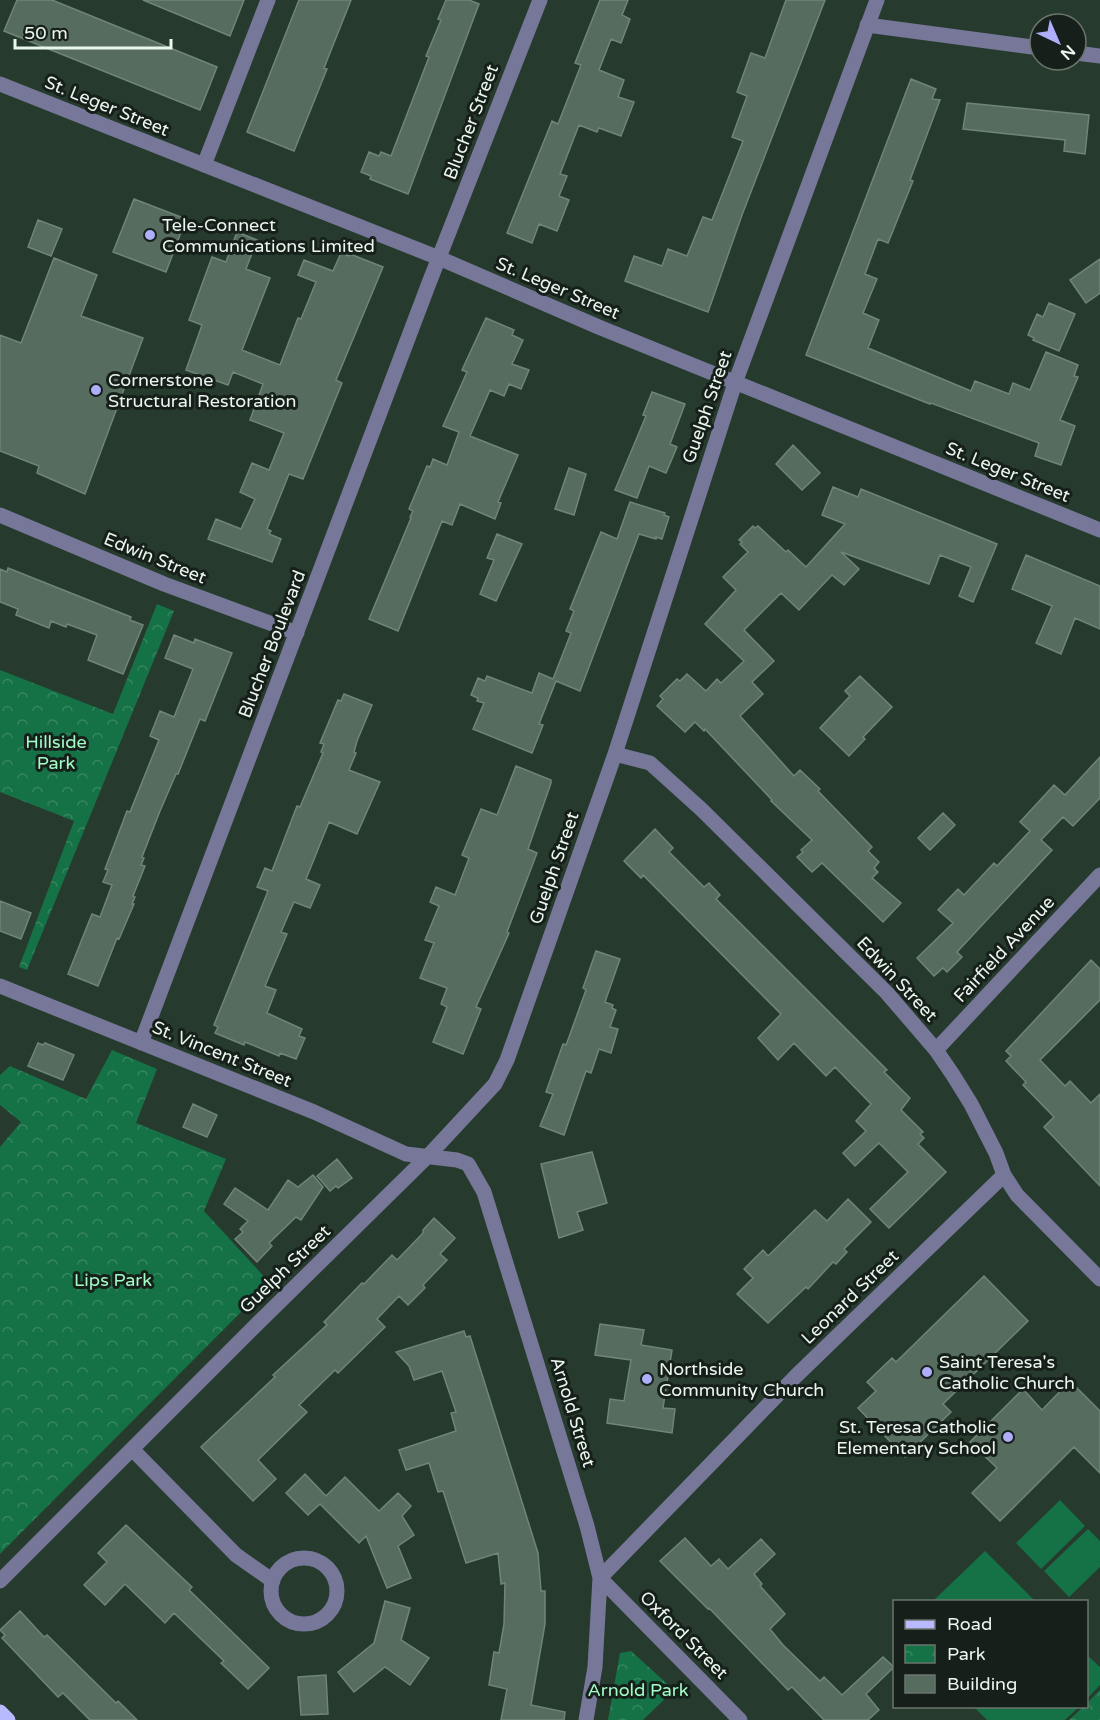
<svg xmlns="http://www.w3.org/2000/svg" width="1100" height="1720" viewBox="0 0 1100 1720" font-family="'Varela Round',sans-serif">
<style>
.park{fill:url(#park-crowns)}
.garden{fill:#157146}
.building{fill:#556c5e;stroke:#6f8677;stroke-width:1.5}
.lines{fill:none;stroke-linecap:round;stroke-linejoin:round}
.minor{stroke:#777899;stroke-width:15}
.major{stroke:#b8b9fe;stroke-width:15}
.poi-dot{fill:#aeaefa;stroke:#161f19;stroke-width:2}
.labels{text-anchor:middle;stroke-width:6;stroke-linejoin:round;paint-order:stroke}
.street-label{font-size:18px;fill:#eaf7ee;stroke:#161f19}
.poi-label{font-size:18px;fill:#eaf7ee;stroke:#161f19;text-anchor:start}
.park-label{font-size:18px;fill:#a2fcc6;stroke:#161f19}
</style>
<defs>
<pattern id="park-crowns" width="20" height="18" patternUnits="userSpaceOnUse" patternTransform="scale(1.5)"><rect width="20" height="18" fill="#157146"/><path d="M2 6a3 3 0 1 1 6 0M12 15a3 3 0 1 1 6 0" fill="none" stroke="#378661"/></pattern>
</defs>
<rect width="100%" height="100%" fill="#263b2e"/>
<path class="park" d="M157,604l17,7 -147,359 -8,-3 55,-146 -74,-29v-122l113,44z
M112,1050l45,19 -21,54 90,36 -22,52 66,72 -270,271v-407l21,-25 -21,-17v-30l10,-9 76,33z
M631,1651l43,39 -31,30h-35l12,-67z
M1100,1690v30h-31l14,-13 3,-1 1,-3z"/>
<path class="garden" d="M1060,1500l25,26 -44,43 -25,-26z
M1088,1529l12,12v26l-31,30 -25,-26z
M985,1551l50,50h-102z
M1086,1654l14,13v18l-13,14z
M974,1707h105l-14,13h-78z"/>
<path class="building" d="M17,0h35l165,67 -17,43 -196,-79z
M143,0h101l-14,36z
M299,0h52l-27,68 3,1 -33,82 -47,-19z
M446,0h23l10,4 -71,190 -38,-15 1,-3 -10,-4 8,-20 10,4 2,-4 10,4 38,-99 -3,-1 15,-36 -3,-1z
M600,0h28l-6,15 8,4 -9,24 -10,-4 -12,31 25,10 -6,17 16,5 -13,34 -22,-8 -2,4 -18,-7 -19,49 7,2 -8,20 10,4 -12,31 -18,-7 -7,19 -25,-10 45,-112 6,3 23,-59 -6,-2z
M786,0h39l-83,215 -34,97 -83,-31 9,-25 28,10 6,-17 19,7 16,-39 9,3 31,-79 -11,-4 15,-41 -10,-4 14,-39 14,5z
M911,79l25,10 -4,10 8,1 -30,80 3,1 -25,62 -10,-4 -13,35 12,5 -14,34 16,7 -11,28 103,43 4,-10 34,13 4,-11 17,7 16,-38 32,13 -4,11 4,1 -18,43 15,6 -14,39 -26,-9 4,-13 -108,-40 -1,1 -124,-49z
M967,103l122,12 -4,39 -21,-3 1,-11 -102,-11z
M134,199l52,20 -20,53 -53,-20z
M38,220l24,9 -11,27 -23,-9z
M237,232l20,8 -11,29 24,9 -28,72 38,15 18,-47 3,1 15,-37 -18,-7 6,-15 29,11 8,-18 8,3 1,-2 33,13 -47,113 6,3 -39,96 -14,-5 -22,55 4,2 -2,3 12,5 -9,23 -64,-23 8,-20 25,10 14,-30 -15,-7 12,-29 17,7 15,-37 -34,-13 13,-36 -30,-12 -5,13 -42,-15 16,-45 -13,-5 23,-63 14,5z
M54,258l43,17 -16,41 62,22 -58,156 -48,-21 2,-7 -39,-15v-116l21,8z
M1100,259v34l-14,10 -16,-23z
M1049,303l26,11 -16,37 -26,-11 1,-2 -6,-3 9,-21 6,3z
M486,318l28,12 -2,5 11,5 -11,24 17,6 -8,19 -12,-5 -5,12 -14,-6 -20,46 48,19 -20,47 3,1 -6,16 -35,-15 -8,21 -10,-4 -44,110 -29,-12 42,-101 -1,-1 3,-6 -4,-2 18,-43 3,1 3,-8 14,6 12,-33 -16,-6 24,-54 -5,-2z
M652,392l33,12 -15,40 7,3 -11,26 -17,-7 -12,32 -22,-8 31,-74 -3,-1z
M793,445l27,28 -18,17 -26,-26z
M569,468l17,6 -12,41 -19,-6z
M833,487l25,10 3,-8 136,55 -24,58 -14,-6 12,-29 -31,-12 -11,29 -88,-32 18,17 -15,16 -12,-10 -33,35 -18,-17 -37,37 30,31 -22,21 11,12 -23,22 54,60 6,-6 20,19 -2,2 54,56 -4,4 11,11 -5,6 4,4 -6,6 29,25 -18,19 -61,-59 -10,9 -15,-15 6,-5 -2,-2 11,-10 -41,-39 1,-1 -67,-71 -1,2 -9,-9 -10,10 -28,-26 6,-7 -3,-3 17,-17 3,2 7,-7 19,17 11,-12 4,4 23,-22 -39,-37 31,-34 -13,-13 25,-25 -8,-8 2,-2 -3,-2 14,-14 2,2 3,-2 28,26 2,-2 18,17 39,-43 -23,-9z
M630,502l35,11 -1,2 5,2 -7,22 -6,-2v2l-17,-5 -59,157 -24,-10 -17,43 4,1 -11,28 -59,-24 11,-26 -7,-2 1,-3 -7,-3 7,-17 7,3 2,-5 45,17 7,-20 14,6 18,-46 -5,-2 8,-20 -4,-2 31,-77 16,7z
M497,534l25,10 -26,57 -16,-7 14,-34 -7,-2z
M1026,555l74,31v43l-25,-11 -14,36 -25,-11 16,-37 -40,-17z
M8,568l123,49 -1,3 13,5 -20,49 -35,-14 9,-25 -30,-11 -1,3 -15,-6 -2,7 -33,-13 2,-6 -18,-7v-33l7,3z
M174,635l20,8 1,-4 37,14 -27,68 -5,-2 -22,55h-2l-16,37 -18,46 2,1 -3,7 4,1 -12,30 2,1 -3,7h2l-15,35 -2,-1 -19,48 -30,-12 24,-60 8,3 12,-32 -9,-3 5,-12 -3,-1 22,-58 3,1 29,-72 -9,-4 10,-25 14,6 19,-48 -28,-11z
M860,676l32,31 -29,30 2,2 -16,17 -29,-28 30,-32 -5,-5z
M344,694l28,11 -15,36 -3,11 2,1 -7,17 31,12 -23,52 -28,-12 -23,57 14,6 -10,23 -16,-6 -13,30 6,2 -22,52 11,4 -9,23 35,16 -3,7 6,2 -9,21 -16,-6 -1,3 -34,-14 -1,3 -29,-12 3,-6 -4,-2 54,-134 -11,-4 8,-19 7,3 25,-65 3,1 23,-54 -2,-1 3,-8 -4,-1 18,-43 3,1z
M1100,757v41l-27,28 -10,-9 -22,23 11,10 -95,102 5,5 -15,15 -4,-4 -9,8 -17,-18 36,-35 -15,-13 20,-21 6,6 30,-32 3,3 33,-35 -10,-9 34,-37 11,10z
M516,766l35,14v3l-23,66 9,4 -30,79 2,1 -33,74 5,2 -18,45 -30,-12 14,-35 -6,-3 6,-16 -27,-10 14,-35 -9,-3 14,-34 -9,-4 6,-15 19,8 14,-37 -7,-3 19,-46 16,6z
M943,813l12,12 -25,25 -12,-12z
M655,829l18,19 -4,4 35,35 5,-4 11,12 -4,4 171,171 -3,2 26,26 -9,12 22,22 -3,2 4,4 -6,6 28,28 -57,56 -19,-19 38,-37 -29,-29 -24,23 -12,-13 23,-22 -10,-10 15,-17 -36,-37 -9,9 -32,-33 -16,17 -20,-22 23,-24 -138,-139 -2,3 -17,-17z
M0,901l31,12 -10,26 -21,-8z
M596,951l24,8 -15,43 8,3 -1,3 4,2 -6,17 8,2 -7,24 -12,-4 -8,24 -5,-2 -22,64 -24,-9 13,-32 -7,-2 17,-48 3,1 3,-8 17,-47 -3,-2z
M1091,960l9,9v31l-60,60 25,26 5,-5 21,22 9,-9v92l-56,-59 10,-10 -31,-32 3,-3 -20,-21 5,-5 -5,-5z
M38,1043l5,2 2,-2 29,12 -11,25 -35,-14z
M193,1104l24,11 -10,22 -24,-10z
M592,1152l15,51 -30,9 6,18 -24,8 -18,-74z
M337,1159l15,19 -14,10 -2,-2 -6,5 -13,-15z
M313,1175l10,12 -22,33 -5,-3 -27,26 3,3 -15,16 -22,-23 8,-7 -3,-3 8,-8 -24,-17 11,-16 33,22 20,-30 10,7z
M848,1199l23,23 -27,27 3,3 -11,12 -3,-2 -25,27 -2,-2 -38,36 -31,-29 16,-16 -9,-9 19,-19 5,6 47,-46 12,11z
M434,1218l21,20 -15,16 7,6 -24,25 2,3 -17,17 -9,-9 -22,23 8,8 -47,46 -3,-3 -36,35 8,7 -49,48 18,19 -23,22 -52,-54 74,-70 -2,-2 54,-50 -3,-3 38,-39 2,1 28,-29 5,5 26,-27v-3z
M984,1276l44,45 -85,83 8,8 -46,45 -47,-49 18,-17 -9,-9 25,-24 4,4z
M600,1324l44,6 -3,15 31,5 -9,58 12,1 -3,24 -65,-10 3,-24 14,2 7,-41 -36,-5z
M464,1331l2,6 4,-1 68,217 3,38h4v33l-14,81 34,7 -1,8h-63l6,-31 -18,-4 5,-33 5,1 5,-29 1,-41 -4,1 -3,-31 -32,10 -23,-72 -5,1 -9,-29 -23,7 -7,-20 57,-19 -5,-18 5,-1 -14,-41 -28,9 -5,-14 -13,-14z
M1070,1381l30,30v62l-26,-26 -74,74 -28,-28 25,-25 -27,-26 53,-53 19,21z
M305,1474l21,22 19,-19 34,34 19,-18 13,13 -9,10 12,19 -16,11 13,32 -24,10 -21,-52 -7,7 -39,-39 -12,11 -22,-22z
M126,1525l66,62 -3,3 80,78 -21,21 -27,-26 3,-2 -50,-48 -9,10 -40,-39 -20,21 -21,-20 23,-23 -9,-9z
M685,1538l26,28 8,-7 9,10 33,-30 14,15 -21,20 8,10 -2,2 25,28 -15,15 13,16 37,36 4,-4 18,18 41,-38 11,10 -28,27 13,16 -11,10h-44l-32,-33 -4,3 -79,-82 -1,1 -48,-48z
M385,1601l25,7 -9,32 28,18 -19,27 -25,-18 -31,25 -16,-20 36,-29z
M20,1611l24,26 3,-2 69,68 2,-2 19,19h-47l-27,-27 -5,4 -56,-59 3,-3 -5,-5z
M326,1675l2,39 -27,1 -3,-38z"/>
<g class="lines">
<path class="minor" d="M867,25l173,23
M1076,53l24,3
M0,84l439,174 162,70 499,202
M204,165l64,-165
M0,515l164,69 133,49
M615,754l35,9 51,46 186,184 49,57 17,25 18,29 25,49 8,22 13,20 83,84
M0,986l314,126 92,42 51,6 11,4 16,28 103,334 13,52 -5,89 -9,53
M141,1043l288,-760 111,-283
M936,1050l164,-175
M132,1449l104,106 37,26
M271 1591a33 33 0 1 1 66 0a33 33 0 1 1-66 0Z
M0,1581l249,-249 180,-177 66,-71 12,-24 108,-306 120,-371 142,-383
M740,1720l-140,-142 196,-202 208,-201"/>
<path class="major" d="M0,1712l8,8"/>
</g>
<g class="poi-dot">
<circle cx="150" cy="235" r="6"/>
<circle cx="96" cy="390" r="6"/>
<circle cx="927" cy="1372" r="6"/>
<circle cx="647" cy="1379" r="6"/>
<circle cx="1008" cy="1437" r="6"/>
</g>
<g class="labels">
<g class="street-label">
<text transform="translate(107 106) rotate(22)" y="6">St. Leger Street</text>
<text transform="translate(471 122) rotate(-69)" y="6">Blucher Street</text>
<text transform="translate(558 288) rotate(23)" y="6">St. Leger Street</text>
<text transform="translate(707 407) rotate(-71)" y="6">Guelph Street</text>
<text transform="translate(1008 472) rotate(22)" y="6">St. Leger Street</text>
<text transform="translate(155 558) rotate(22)" y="6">Edwin Street</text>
<text transform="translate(272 644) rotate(-69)" y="6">Blucher Boulevard</text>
<text transform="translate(554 868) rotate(-71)" y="6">Guelph Street</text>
<text transform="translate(1004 949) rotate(-47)" y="6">Fairfield Avenue</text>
<text transform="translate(897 979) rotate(47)" y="6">Edwin Street</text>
<text transform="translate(222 1054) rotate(22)" y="6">St. Vincent Street</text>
<text transform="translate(285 1269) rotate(-44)" y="6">Guelph Street</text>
<text transform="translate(850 1297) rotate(-44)" y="6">Leonard Street</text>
<text transform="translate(573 1412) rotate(73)" y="6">Arnold Street</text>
<text transform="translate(684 1635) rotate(45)" y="6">Oxford Street</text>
</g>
<g class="poi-label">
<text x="162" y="231">Tele-Connect<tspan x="162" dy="21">Communications Limited</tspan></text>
<text x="108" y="386">Cornerstone<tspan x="108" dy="21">Structural Restoration</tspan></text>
<text x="939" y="1368">Saint Teresa's<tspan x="939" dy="21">Catholic Church</tspan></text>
<text x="659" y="1375">Northside<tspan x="659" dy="21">Community Church</tspan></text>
<text x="996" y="1433" text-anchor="end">St. Teresa Catholic<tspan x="996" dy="21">Elementary School</tspan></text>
</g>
<g class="park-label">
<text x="56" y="748">Hillside<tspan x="56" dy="21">Park</tspan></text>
<text x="113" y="1286">Lips Park</text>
<text x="638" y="1696">Arnold Park</text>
</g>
</g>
<rect x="893" y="1600" width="195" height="108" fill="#161f19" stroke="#6b756e" stroke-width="1.5"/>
<rect x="905" y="1620" width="30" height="9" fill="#b8b9fe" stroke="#6b756e" stroke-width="1.5"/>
<text x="947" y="1630" font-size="18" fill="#eaf7ee">Road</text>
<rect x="905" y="1645" width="30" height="18" fill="url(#park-crowns)" stroke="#6b756e" stroke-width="1.5"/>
<text x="947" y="1660" font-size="18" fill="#eaf7ee">Park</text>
<rect x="905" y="1675" width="30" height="18" fill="#556c5e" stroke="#6b756e" stroke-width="1.5"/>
<text x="947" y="1690" font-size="18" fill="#eaf7ee">Building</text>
<g transform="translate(1058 42) rotate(136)"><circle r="28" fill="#161f19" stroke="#6b756e" stroke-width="1.5"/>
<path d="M0-4.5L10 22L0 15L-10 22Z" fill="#aeaefa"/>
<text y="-9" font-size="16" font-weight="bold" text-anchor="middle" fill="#eaf7ee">N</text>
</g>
<path d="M15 39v9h156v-9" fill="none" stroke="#eaf7ee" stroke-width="3"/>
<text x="24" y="39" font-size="18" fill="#eaf7ee" stroke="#161f19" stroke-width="4.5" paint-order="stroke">50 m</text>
</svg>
